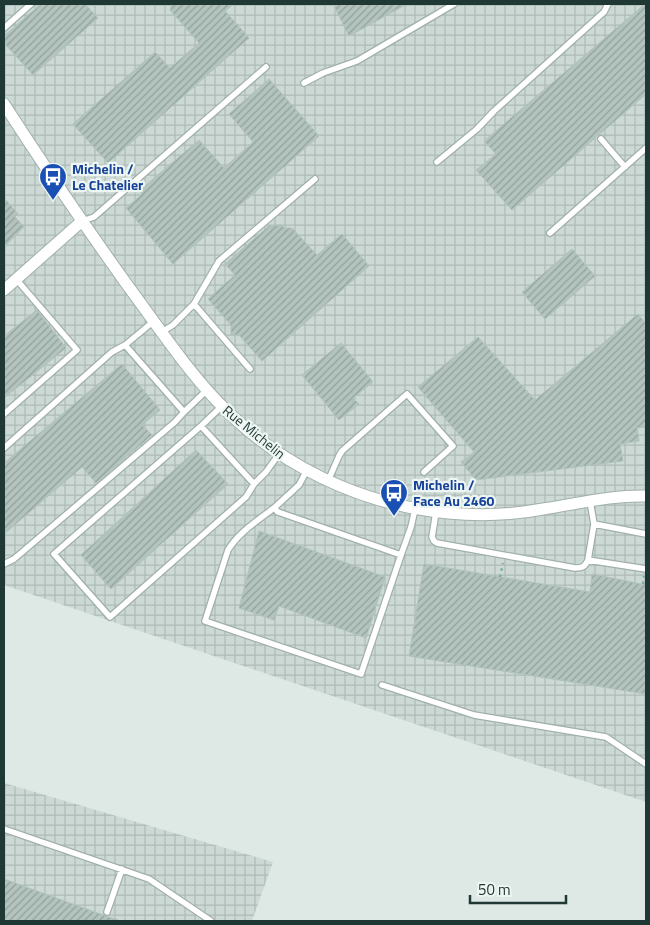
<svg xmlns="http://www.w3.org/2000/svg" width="650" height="925" viewBox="0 0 650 925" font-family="'Titillium Web',sans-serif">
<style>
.industrial{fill:url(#industrial-grid)}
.building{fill:url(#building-hatch);stroke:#b1c2bd}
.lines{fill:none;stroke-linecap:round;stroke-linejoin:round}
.service-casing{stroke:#a1b0ac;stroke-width:8}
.minor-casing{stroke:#a1b0ac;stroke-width:13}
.path{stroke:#7faca2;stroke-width:2.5;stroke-dasharray:2.5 4;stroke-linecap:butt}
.service{stroke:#fff;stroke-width:5.5}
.minor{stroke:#fff;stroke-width:11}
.labels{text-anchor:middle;stroke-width:4.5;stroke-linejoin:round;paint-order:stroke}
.transit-label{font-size:14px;font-weight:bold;fill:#164399;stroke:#eef6f3;text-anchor:start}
.street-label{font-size:14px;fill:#203834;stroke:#eef6f3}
</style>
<defs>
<pattern id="industrial-grid" width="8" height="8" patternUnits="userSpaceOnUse" patternTransform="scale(1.25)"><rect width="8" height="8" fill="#ccd9d4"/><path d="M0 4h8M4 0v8" fill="none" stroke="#afbbb7"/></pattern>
<pattern id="building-hatch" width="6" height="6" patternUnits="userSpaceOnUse" patternTransform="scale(1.25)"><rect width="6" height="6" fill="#b3c4be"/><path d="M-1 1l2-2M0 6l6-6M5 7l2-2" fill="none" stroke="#91a09b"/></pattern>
</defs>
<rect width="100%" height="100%" fill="#dee9e5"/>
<path class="industrial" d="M4,4h642v798l-642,-217z
M4,783l269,79 -21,59h-248z"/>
<path class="building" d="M41,4h44l13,14 -65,57 -29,-32v-7z
M172,4h62l-9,7 24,27 -141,125 -35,-39 82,-72 15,16 29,-25 -29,-33z
M333,4h74l-58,32z
M645,4h1v90l-134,116 -36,-40 20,-16 -12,-13z
M269,79l50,57 -146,128 -47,-56 16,-14 -3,-3 60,-51 25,28 29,-26 -24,-28z
M4,198l14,16 -3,3 9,10 -20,20z
M282,225l2,3h8l25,27 25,-21 27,32 -107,95 -23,-26h-8v-10l-23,-26 27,-24 -10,-11 44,-38z
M572,249l23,27 -50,43 -23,-27z
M37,310l29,38 -62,50v-62z
M638,314l8,10v103l-9,1 2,13 -19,3 3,17 -147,19 -15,-18 13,-10 -56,-65 60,-50 57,63z
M341,343l32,39 -20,16 6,6 -20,16 -37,-45z
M122,364l38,46 -18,15 10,10 -56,48 -14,-16 -78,67v-71z
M196,450l32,34 -117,105 -30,-34z
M259,531l126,46 -19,61 -87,-32 -5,14 -35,-12z
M424,564l166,28 2,-18 54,11v109l-237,-38z
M4,879l99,36 2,1 13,4v1h-114z"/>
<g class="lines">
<defs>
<path id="service" d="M4,28l27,-24
M304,83l19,-10 34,-12 97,-57
M601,139l24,28
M437,162l40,-33 17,-18 110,-99 4,-8
M82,221l12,-4 172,-150
M550,233l96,-85
M194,304l25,-43 96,-82
M154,321l-29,24 59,67 23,-22
M162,332l11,-7 21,-21 56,65
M222,406l-21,20 53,58 12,-12 13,-18
M4,414l73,-64 -61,-71
M201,426l-147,128 56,63 136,-120 8,-13
M4,448l108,-96 13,-7
M307,470l-8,15 -25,23 4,4 123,43 10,-28 4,-18
M328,481l11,-25 3,-5 65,-57 46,52 -29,26
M590,501l4,23 52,10
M274,508c-17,13 -35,24 -46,42l-23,71 156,53 40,-119
M436,512l-4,25 2,4 3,2 138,25c7,0 10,-1 13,-8
M594,524l-6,36 58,9
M4,564l10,-5 161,-137 9,-10
M382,685l92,30 132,22 40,27
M4,829l145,50 62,42
M107,912l15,-43"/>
<path id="minor" d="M4,104c40,62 81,122 124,182 29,39 56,80 89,115 60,64 144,104 231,112 32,3 64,2 95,-4 34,-5 69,-14 103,-13
M4,290l78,-69"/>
</defs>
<use href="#service" class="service-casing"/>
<use href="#minor" class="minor-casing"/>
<path class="path" d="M500,577l3,-14
M643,584l1,-8"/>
<use href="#service" class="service"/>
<use href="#minor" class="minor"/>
</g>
<defs>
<symbol id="bus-pin" viewBox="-11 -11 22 30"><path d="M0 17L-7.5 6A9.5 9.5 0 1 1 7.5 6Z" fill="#1a4fb4" stroke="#eef6f3"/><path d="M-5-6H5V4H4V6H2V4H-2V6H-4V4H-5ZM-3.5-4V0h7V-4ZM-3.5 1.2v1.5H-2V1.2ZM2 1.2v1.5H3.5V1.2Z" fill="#fff"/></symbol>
</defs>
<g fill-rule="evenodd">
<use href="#bus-pin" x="37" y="161" width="32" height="43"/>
<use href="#bus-pin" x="378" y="477" width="32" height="43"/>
</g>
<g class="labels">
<g class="transit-label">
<text x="72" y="174">Michelin /<tspan x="72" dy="16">Le Chatelier</tspan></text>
<text x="413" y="490">Michelin /<tspan x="413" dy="16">Face Au 2460</tspan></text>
</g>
<g class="street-label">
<text transform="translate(254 432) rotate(39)" y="5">Rue Michelin</text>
</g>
</g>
<rect width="650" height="925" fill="none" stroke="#203834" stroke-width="10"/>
<path d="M470 895v8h96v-8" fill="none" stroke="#203834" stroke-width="2.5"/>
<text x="478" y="895" font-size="15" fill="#203834" stroke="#eef6f3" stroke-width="4" paint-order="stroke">50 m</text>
</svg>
